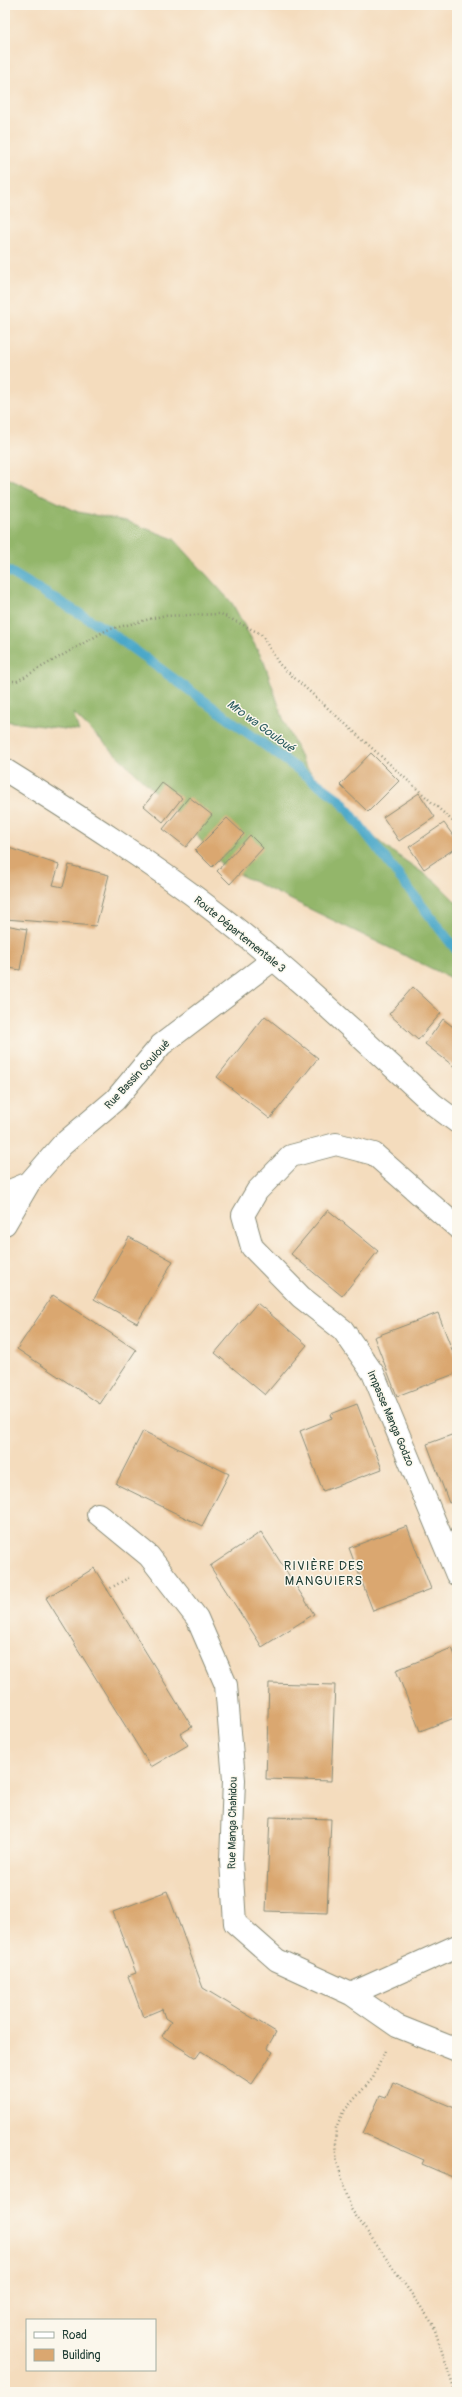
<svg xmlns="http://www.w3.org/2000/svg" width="462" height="2397" viewBox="0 0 462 2397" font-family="Pangolin,sans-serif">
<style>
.forest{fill:#93b66b;stroke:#597a50}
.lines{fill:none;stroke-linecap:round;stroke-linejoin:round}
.stream{stroke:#4ba8c9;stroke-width:10}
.building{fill:#daa770}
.minor-casing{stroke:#8a8c78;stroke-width:24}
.major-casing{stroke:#8a8c78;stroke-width:24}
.path{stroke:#8a8c78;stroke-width:2.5;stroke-dasharray:1 3;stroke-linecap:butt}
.minor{stroke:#fff;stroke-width:22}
.major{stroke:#fff;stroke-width:22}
.labels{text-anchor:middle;stroke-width:3;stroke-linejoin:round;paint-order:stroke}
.street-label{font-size:11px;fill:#1f3d34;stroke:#fbf7ec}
.water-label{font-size:12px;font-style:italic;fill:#2c5d61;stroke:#fbf7ec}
.quarter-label{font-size:13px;letter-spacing:1px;fill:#1f3d34;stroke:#fbf7ec}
</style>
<rect width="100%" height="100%" fill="#fbf7ec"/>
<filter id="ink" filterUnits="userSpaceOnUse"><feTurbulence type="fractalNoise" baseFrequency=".025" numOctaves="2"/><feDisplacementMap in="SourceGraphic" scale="8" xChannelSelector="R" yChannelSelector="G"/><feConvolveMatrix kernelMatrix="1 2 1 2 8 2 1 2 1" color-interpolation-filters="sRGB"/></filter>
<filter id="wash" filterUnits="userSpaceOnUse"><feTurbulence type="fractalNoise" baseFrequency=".012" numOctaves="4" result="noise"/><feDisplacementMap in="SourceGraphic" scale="16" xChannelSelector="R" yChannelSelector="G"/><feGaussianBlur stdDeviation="0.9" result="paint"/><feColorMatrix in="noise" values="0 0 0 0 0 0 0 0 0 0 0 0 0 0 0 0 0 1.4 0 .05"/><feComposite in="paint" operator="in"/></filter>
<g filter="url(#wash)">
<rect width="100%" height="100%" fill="#f4dcbd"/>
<path class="forest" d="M5,477l73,35 48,9 48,18 58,64 32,59 20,59 20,43 41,49 42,35 49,34 21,21v78l-233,-114 -47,-54 -104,-100 6,18 -74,-10z"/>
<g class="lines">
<path class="stream" d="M5,569l102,61 233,170 117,151"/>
</g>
<g id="blocks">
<path class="building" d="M371,753l28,28 -31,31 -28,-27z
M162,783l20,15 -19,24 -19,-16z
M419,793l16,24 -36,24 -16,-24z
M189,797l23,18 -26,32 -23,-18z
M227,818l17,16 -32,33 -17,-17z
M444,823l13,18v6l-33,22 -15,-22z
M250,835l13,13 -33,36 -13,-13z
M6,847l53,18 -6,20 10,2 6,-22 40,10 -13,51 -91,-7z
M5,925l22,4 -7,41 -15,-3z
M413,987l28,26 -23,27 -29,-26z
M265,1016l53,42 -48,61 -53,-42z
M443,1019l14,11 -1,38 -31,-24z
M328,1210l50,41 -36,45 -51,-42z
M129,1237l44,24 -36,62 -43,-24z
M53,1295l83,55 -36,54 -83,-55z
M257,1303l50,42 -42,50 -50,-42z
M438,1313l19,50v10l-60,23 -23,-59z
M357,1404l25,65 -59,22 -23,-60 32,-13 -1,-4z
M143,1431l86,43 -27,52 -86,-42z
M457,1433v67l-8,3 -22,-59z
M407,1526l24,63 -58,22 -24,-63z
M261,1532l53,82 -52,33 -52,-81z
M94,1568l98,159 -12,7 8,11 -37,22 -105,-169z
M452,1648l5,12v57l-37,14 -24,-61z
M269,1683l66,2 -4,96 -65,-2z
M270,1817l61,2 -4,94 -61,-2z
M167,1891l36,97 73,44 -9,16 6,4 -21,32 -51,-33 -5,7 -34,-22 9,-14 -6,-4 -3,-9 -19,8 -15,-41 8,-3 -23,-61z
M393,2082l64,27v70l-35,-15 2,-4 -61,-27 17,-37 6,2z"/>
</g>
</g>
<g filter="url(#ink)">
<use href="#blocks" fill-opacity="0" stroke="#8a8c78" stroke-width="1"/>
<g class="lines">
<defs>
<path id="minor" d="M5,1193l24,-10 33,-38 53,-45 46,-55 113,-86
M5,1224l24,-41
M457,1227l-83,-73 -38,-10 -45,12 -34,35 -14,24 9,32 49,50 42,33 30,43 84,202
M98,1514l51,42 48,62 29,67 8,95 -3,81 4,62 42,37 74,34 46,32 60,24
M351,1994l106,-48"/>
<path id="major" d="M5,770c72,45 143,90 210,142 77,59 147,127 218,192l24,18"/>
</defs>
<use href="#minor" class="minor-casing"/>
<use href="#major" class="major-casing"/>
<path class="path" d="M5,681h12l90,-51 55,-14 59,-2 40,20 18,30 178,161
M107,1590l23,-13
M385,2051l-12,27 -30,34 -7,16 -1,16 2,18 14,47 82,115 22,68"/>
<use href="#minor" class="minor"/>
<use href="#major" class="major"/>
</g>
</g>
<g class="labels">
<g class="street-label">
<text transform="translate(240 934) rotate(39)" y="4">Route Départementale 3</text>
<text transform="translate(137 1074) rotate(-47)" y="4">Rue Bassin Gouloué</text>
<text transform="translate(391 1418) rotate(67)" y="4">Impasse Manga Godzo</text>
<text transform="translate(232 1823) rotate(-89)" y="4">Rue Manga Chahidou</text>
</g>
<g class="water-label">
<text transform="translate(261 726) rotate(36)" y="4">Mro wa Gouloué</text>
</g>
<g class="quarter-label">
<text x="324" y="1570">RIVIÈRE DES<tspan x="324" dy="15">MANGUIERS</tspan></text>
</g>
</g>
<rect width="462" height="2397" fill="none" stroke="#fbf7ec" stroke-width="20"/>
<rect x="26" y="2319" width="130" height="52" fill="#fbf7ec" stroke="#a3ada2"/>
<rect x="34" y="2332" width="20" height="6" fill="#ffffff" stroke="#a3ada2"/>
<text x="62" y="2339" font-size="12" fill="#1f3d34">Road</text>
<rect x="34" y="2349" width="20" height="12" fill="#daa770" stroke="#a3ada2"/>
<text x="62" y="2359" font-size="12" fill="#1f3d34">Building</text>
</svg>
